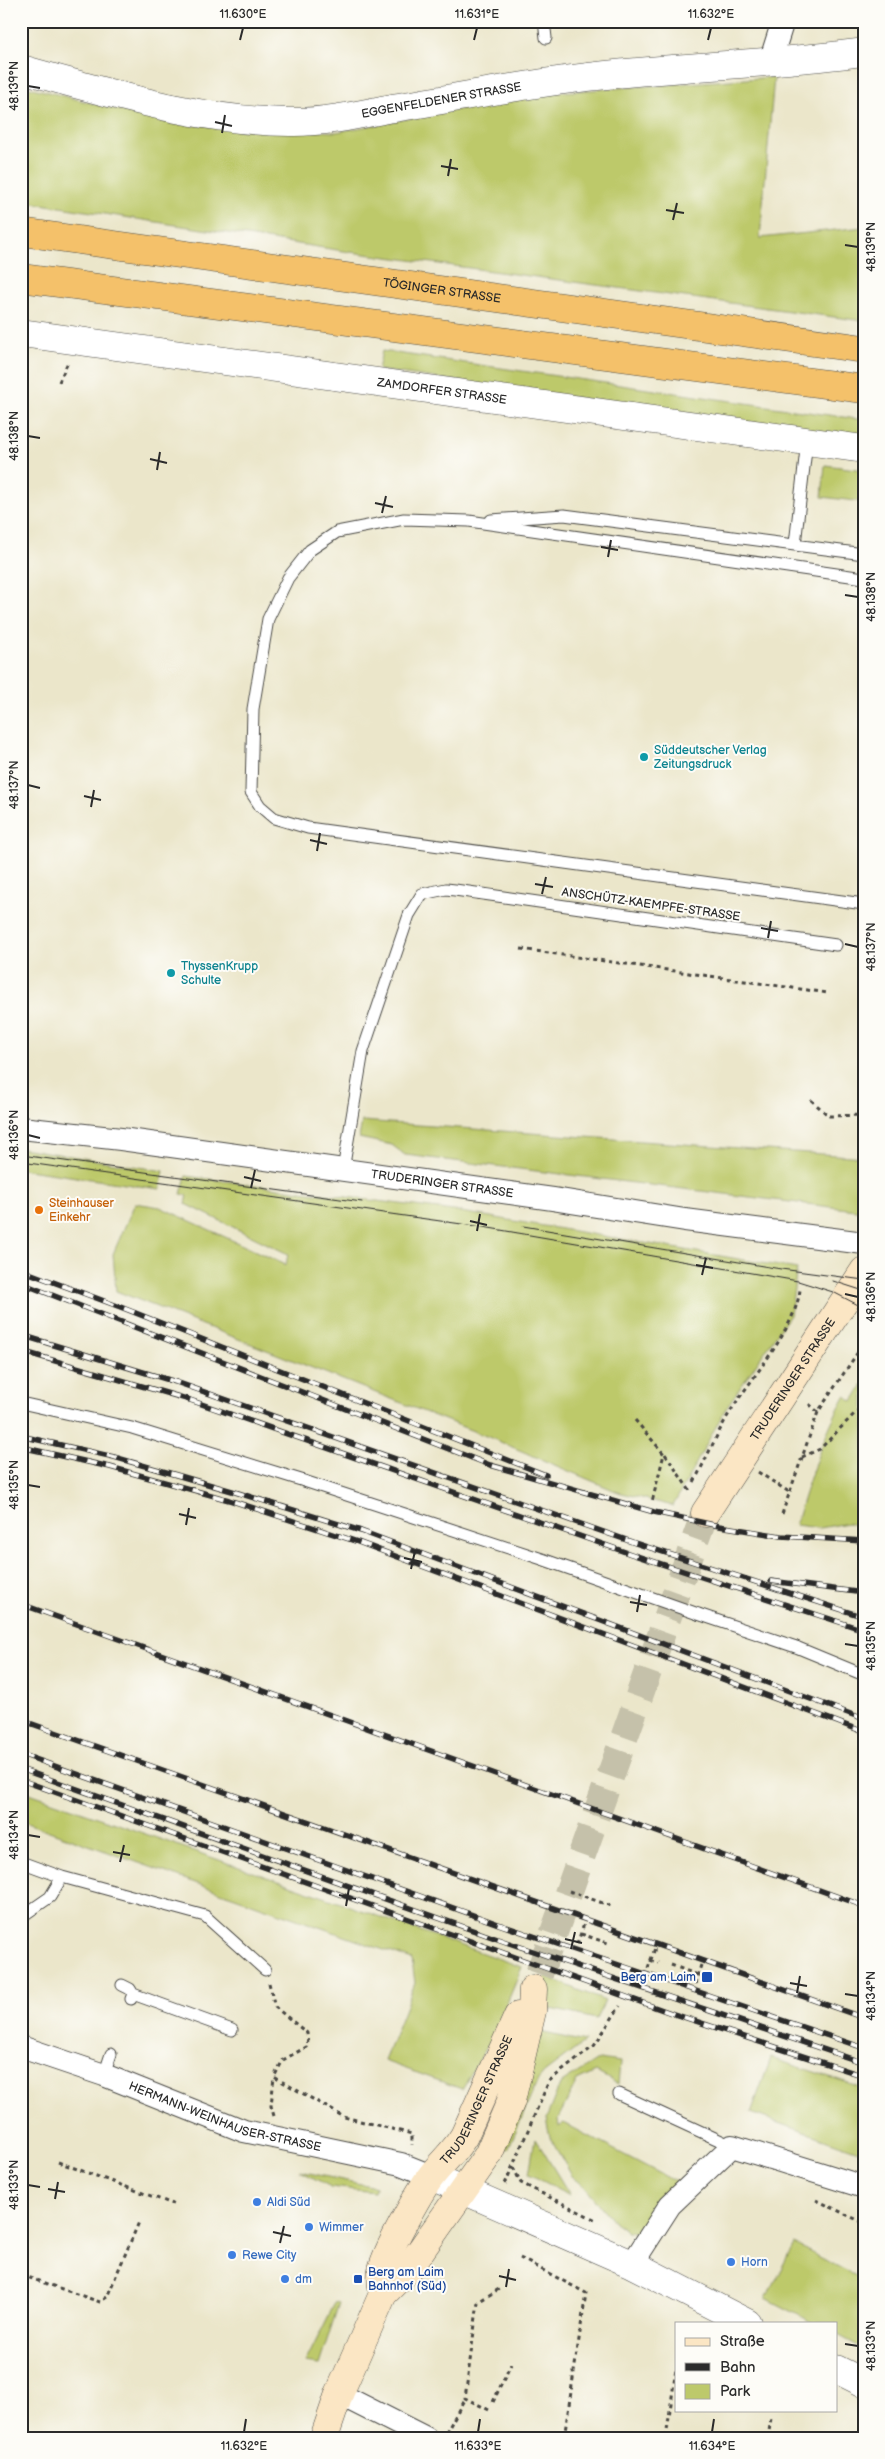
<svg xmlns="http://www.w3.org/2000/svg" width="885" height="2459" viewBox="0 0 885 2459" font-family="'Balsamiq Sans',sans-serif">
<style>
.green{fill:#bdc96b;stroke:#747a4b}
.lines{fill:none;stroke-linecap:round;stroke-linejoin:round}
.secondary-tunnel{stroke:#c5c1aa;stroke-width:28;stroke-dasharray:28 14;stroke-linecap:butt}
.service-casing{stroke:#484743;stroke-width:13}
.minor-casing{stroke:#484743;stroke-width:24}
.tertiary-casing{stroke:#484743;stroke-width:29}
.secondary-casing{stroke:#484743;stroke-width:29}
.motorway-casing{stroke:#484743;stroke-width:29}
.path{stroke:#484743;stroke-width:3;stroke-dasharray:4 4;stroke-linecap:butt}
.service{stroke:#fff;stroke-width:11}
.minor{stroke:#fff;stroke-width:22}
.tertiary{stroke:#fff;stroke-width:28}
.secondary{stroke:#fbe6c4;stroke-width:28}
.motorway{stroke:#f4c16b;stroke-width:28}
.tram{stroke:#2b2b2b;stroke-width:1}
.rail-casing{stroke:#2b2b2b;stroke-width:5.5}
.rail{stroke:#fdfcf7;stroke-width:4;stroke-dasharray:11;stroke-linecap:butt}
.service-bridge-casing{stroke:#484743;stroke-width:13;stroke-linecap:butt}
.service-bridge{stroke:#fff;stroke-width:11}
.ticks{fill:none;stroke:#2b2b2b;stroke-width:2}
.culture-dot{fill:#0f9aa8;stroke:#fdfcf7;stroke-width:2}
.food-dot{fill:#e8710a;stroke:#fdfcf7;stroke-width:2}
.transit-dot{fill:#1a4fb4;stroke:#fdfcf7;stroke-width:2}
.shop-dot{fill:#3f7fe0;stroke:#fdfcf7;stroke-width:2}
.labels{text-anchor:middle;stroke-width:4;stroke-linejoin:round;paint-order:stroke}
.street-label{font-size:12px;fill:#2b2b2b;stroke:#fdfcf7}
.culture-label{font-size:12px;fill:#0d838f;stroke:#fdfcf7;text-anchor:start}
.food-label{font-size:12px;fill:#c56008;stroke:#fdfcf7;text-anchor:start}
.transit-label{font-size:12px;fill:#164399;stroke:#fdfcf7;text-anchor:end}
.shop-label{font-size:12px;fill:#366cbe;stroke:#fdfcf7;text-anchor:start}
.neatline{fill:none;stroke:#2b2b2b;stroke-width:2}
.ticks-label{font-size:12px;text-anchor:middle;fill:#2b2b2b}
</style>
<rect width="100%" height="100%" fill="#fdfcf7"/>
<filter id="ink" filterUnits="userSpaceOnUse"><feTurbulence type="fractalNoise" baseFrequency=".02" numOctaves="2"/><feDisplacementMap in="SourceGraphic" scale="10" xChannelSelector="R" yChannelSelector="G"/><feConvolveMatrix kernelMatrix="1 2 1 2 8 2 1 2 1" color-interpolation-filters="sRGB"/></filter>
<filter id="wash" filterUnits="userSpaceOnUse"><feTurbulence type="fractalNoise" baseFrequency=".0096" numOctaves="4" result="noise"/><feDisplacementMap in="SourceGraphic" scale="20" xChannelSelector="R" yChannelSelector="G"/><feGaussianBlur stdDeviation="1.12" result="paint"/><feColorMatrix in="noise" values="0 0 0 0 0 0 0 0 0 0 0 0 0 0 0 0 0 1.4 0 .05"/><feComposite in="paint" operator="in"/></filter>
<g filter="url(#wash)">
<rect width="100%" height="100%" fill="#ebe6ca"/>
<path class="green" d="M774,77l-14,161 104,-11v94l-514,-69 -329,-51v-116l152,39 163,8 212,-39z
M382,351l482,69v18l-486,-68z
M825,465l39,5v32l-42,-5z
M362,1121l502,36v54l-459,-56 -13,-10 -33,-7z
M21,1148l143,23 -4,18 -139,-20z
M186,1176l275,36 336,57 -7,46 -64,93 -53,98 -55,-14 -127,-54 -375,-147 -3,-37 22,-51 25,4 126,58 2,-11 -102,-50 2,-9 -7,-1z
M864,1383v144l-16,-4 -28,5 -25,-3c14,-45 27,-88 50,-129l8,5z
M21,1790l501,177 -28,68 -32,54 -78,-28 31,-78 -3,-23 -391,-139z
M545,1976l60,25 -9,18 -49,-11 -7,24 45,10 -41,31 -6,7 -30,69 -6,-1 35,-135z
M771,2058l93,30v65l-113,-40z
M599,2059l21,3 -2,22 -22,-12 -19,9 -19,38 1,8 4,-4 119,62 -44,48 -11,-2 -13,-9 -30,-36 -12,-10 -22,-38 -4,-19 14,-35z
M535,2138l35,57 -41,-21z
M300,2171l75,16 -1,5 -43,-5z
M794,2244l70,36v69l-28,-15v-11h-22l-48,-25z
M336,2301l3,2 -20,62 -14,-2z"/>
</g>
<g filter="url(#ink)">
<g class="lines">
<path class="secondary-tunnel" d="M539,1974l166,-461"/>
<defs>
<path id="service" d="M544,21l2,17
M491,520l73,-5 300,39
M795,544l12,-103
M864,578l-395,-57 -65,-2 -67,13 -27,18 -22,28 -20,41 -15,90 -2,83 9,14 14,12 34,10 556,76
M343,1170l20,-119 46,-136 13,-21 24,-5 9,1 381,55
M21,1403l111,25 169,52 241,79 156,55
M796,1647l68,28
M21,1862l41,15 143,39 60,54
M21,1917l29,-20 12,-20
M122,1985l8,4 3,5 -2,5
M133,1994l99,36
M104,2075l7,-21
M619,2094l113,52"/>
<g id="minor">
<path d="M770,62l13,-41"/>
<path id="s1" d="M21,1128l100,11 432,60 132,21 179,23"/>
<path id="s2" d="M21,2047l83,28 140,56 157,33 30,12"/>
<path d="M632,2264l38,-59 62,-59 132,41"/>
<path d="M339,2394l87,44"/>
</g>
<g id="tertiary">
<path id="s3" d="M21,69c86,23 183,54 273,53 31,0 63,-7 93,-13 57,-9 113,-20 170,-28 102,-15 205,-15 307,-29"/>
<path id="s4" d="M21,333l843,116"/>
<path d="M431,2176l201,88 115,59"/>
<path d="M836,2369l28,14"/>
</g>
<g id="secondary">
<path id="s5" d="M705,1513l159,-242"/>
<path id="s6" d="M383,2294c-1,-7 -3,-17 -1,-24 4,-18 38,-80 50,-95 11,-14 23,-24 32,-39l54,-120"/>
<path d="M324,2438l15,-44 44,-100 24,-24 81,-115 23,-54 21,-90 1,-22"/>
</g>
<g id="motorway">
<path id="s7" d="M21,232l843,117"/>
<path d="M21,278l843,111"/>
</g>
</defs>
<use href="#service" class="service-casing"/>
<use href="#minor" class="minor-casing"/>
<use href="#tertiary" class="tertiary-casing"/>
<use href="#secondary" class="secondary-casing"/>
<use href="#motorway" class="motorway-casing"/>
<path class="path" d="M59,382l9,-20
M521,949l307,44
M811,1100l18,16 35,-1
M809,1404l9,8
M635,1420l29,34 -12,48
M665,1454l25,37
M802,1457l18,-8 44,-45
M758,1472l31,20
M694,1482c11,-21 21,-44 33,-65 22,-38 67,-84 73,-127
M782,1514l36,-102 46,-69
M569,1891l45,16
M581,1934l27,9
M577,1944l7,-20
M650,1960l8,3
M671,1965l27,10
M648,1968l7,-20
M269,1983l6,24 32,26 1,13 -25,14 -9,17 70,40 68,17v11
M695,1984l6,-19
M274,2116l-3,-10 3,-29
M58,2162l115,42
M513,2167l8,16 75,37
M505,2184l44,-103 45,-35 26,-40
M816,2200l48,23
M520,2258l66,35 -22,145
M21,2275l79,27 7,-5 32,-75
M493,2402l18,-38
M489,2410l-24,-12 13,-96 21,-13
M446,2433l19,-35
M666,2438l10,-69
M768,2438l3,-20"/>
<use href="#service" class="service"/>
<use href="#minor" class="minor"/>
<use href="#tertiary" class="tertiary"/>
<use href="#secondary" class="secondary"/>
<use href="#motorway" class="motorway"/>
<path class="tram" d="M21,1155l341,47
M21,1162l462,65 315,54 35,11 31,16
M523,1226l258,43 83,11
M833,1281l31,10"/>
<defs>
<path id="rail" d="M21,1270l102,38 423,167
M21,1283l469,182 164,47 65,14 62,10 83,5
M21,1335l155,47 459,161 229,74
M21,1351l169,49 441,154 233,76
M21,1436l93,21 118,34 129,40 503,188
M21,1447l89,20 119,33 129,42 506,190
M771,1581l93,12
M21,1604l843,302
M21,1720l843,298
M21,1754l483,172 360,122
M21,1769l485,173 358,121
M21,1780l653,234 190,62"/>
</defs>
<use href="#rail" class="rail-casing"/>
<use href="#rail" class="rail"/>
<defs>
<path id="service-bridge" d="M698,1614l98,33"/>
</defs>
<use href="#service-bridge" class="service-bridge-casing"/>
<use href="#service-bridge" class="service-bridge"/>
</g>
</g>
<path class="ticks" d="M240,40l3,-12M474,40l3,-12M708,40l3,-12M28,86l12,2M215,122l17,4M222,133l3,-18M441,166l17,3M448,176l3,-17M666,210l18,3M673,220l4,-17M845,245l13,2M28,436l12,2M150,459l17,4M157,470l3,-18M375,503l18,4M382,513l4,-17M601,547l17,3M608,557l3,-17M845,595l13,2M28,785l12,3M84,796l17,4M91,807l3,-17M310,840l17,4M317,851l3,-18M535,884l18,3M542,894l4,-17M761,928l17,3M768,938l3,-17M845,944l13,3M28,1135l12,3M244,1177l17,4M251,1188l4,-18M470,1221l17,4M477,1231l3,-17M696,1265l17,3M702,1275l4,-17M845,1294l13,3M28,1485l12,2M179,1514l17,4M186,1525l3,-17M404,1558l18,4M411,1569l4,-18M630,1602l17,3M637,1612l3,-17M845,1644l13,2M28,1835l12,2M113,1852l17,3M120,1862l4,-17M339,1895l17,4M346,1906l3,-18M565,1939l17,4M571,1949l4,-17M790,1983l17,3M797,1993l3,-17M845,1994l13,2M28,2185l12,2M48,2189l17,3M55,2199l3,-17M273,2232l18,4M280,2243l4,-17M499,2276l17,4M506,2287l3,-18M845,2344l13,2M244,2432l2,-13M478,2432l2,-13M712,2432l2,-13"/>
<g class="culture-dot">
<circle cx="644" cy="757" r="5"/>
<circle cx="171" cy="973" r="5"/>
</g>
<circle class="food-dot" cx="39" cy="1210" r="5"/>
<g class="transit-dot">
<rect x="701" y="1971" width="12" height="12" rx="2.5"/>
<rect x="353" y="2274" width="10" height="10" rx="2.5"/>
</g>
<g class="shop-dot">
<circle cx="257" cy="2202" r="5"/>
<circle cx="309" cy="2227" r="5"/>
<circle cx="232" cy="2255" r="5"/>
<circle cx="731" cy="2262" r="5"/>
<circle cx="285" cy="2279" r="5"/>
</g>
<g class="labels">
<g class="street-label">
<text dy="4" stroke="none"><textPath href="#s3" startOffset="428">EGGENFELDENER STRASSE</textPath></text>
<text dy="4" stroke="none"><textPath href="#s7" startOffset="425">TÖGINGER STRASSE</textPath></text>
<text dy="4" stroke="none"><textPath href="#s4" startOffset="425">ZAMDORFER STRASSE</textPath></text>
<text transform="translate(651 904) rotate(8)" y="4">ANSCHÜTZ-KAEMPFE-STRASSE</text>
<text dy="4" stroke="none"><textPath href="#s1" startOffset="425">TRUDERINGER STRASSE</textPath></text>
<text dy="4" stroke="none"><textPath href="#s5" startOffset="160">TRUDERINGER STRASSE</textPath></text>
<text dy="4" stroke="none"><textPath href="#s6" startOffset="220">TRUDERINGER STRASSE</textPath></text>
<text dy="4" stroke="none"><textPath href="#s2" startOffset="216">HERMANN-WEINHAUSER-STRASSE</textPath></text>
</g>
<g class="culture-label">
<text x="654" y="754">Süddeutscher Verlag<tspan x="654" dy="14">Zeitungsdruck</tspan></text>
<text x="181" y="970">ThyssenKrupp<tspan x="181" dy="14">Schulte</tspan></text>
</g>
<g class="food-label">
<text x="49" y="1207">Steinhauser<tspan x="49" dy="14">Einkehr</tspan></text>
</g>
<g class="transit-label">
<text x="696" y="1981">Berg am Laim</text>
<text x="368" y="2276" text-anchor="start">Berg am Laim<tspan x="368" dy="14">Bahnhof (Süd)</tspan></text>
</g>
<g class="shop-label">
<text x="267" y="2206">Aldi Süd</text>
<text x="319" y="2231">Wimmer</text>
<text x="242" y="2259">Rewe City</text>
<text x="741" y="2266">Horn</text>
<text x="295" y="2283">dm</text>
</g>
</g>
<rect width="885" height="2459" fill="none" stroke="#fdfcf7" stroke-width="55"/>
<rect x="675" y="2322" width="162" height="90" fill="#fdfcf7" stroke="#a9a8a5"/>
<rect x="685" y="2338" width="25" height="8" fill="#fbe6c4" stroke="#a9a8a5"/>
<text x="720" y="2346" font-size="15" fill="#2b2b2b">Straße</text>
<rect x="685" y="2363" width="25" height="8" fill="#2b2b2b" stroke="#a9a8a5"/>
<text x="720" y="2372" font-size="15" fill="#2b2b2b">Bahn</text>
<rect x="685" y="2384" width="25" height="15" fill="#bdc96b" stroke="#a9a8a5"/>
<text x="720" y="2396" font-size="15" fill="#2b2b2b">Park</text>
<rect x="28" y="28" width="830" height="2404" class="neatline"/>
<g class="ticks-label">
<text x="243" y="18">11.630°E</text>
<text x="477" y="18">11.631°E</text>
<text x="711" y="18">11.632°E</text>
<text transform="translate(14 86) rotate(-90)" y="4">48.139°N</text>
<text transform="translate(871 247) rotate(-90)" y="4">48.139°N</text>
<text transform="translate(14 436) rotate(-90)" y="4">48.138°N</text>
<text transform="translate(871 597) rotate(-90)" y="4">48.138°N</text>
<text transform="translate(14 785) rotate(-90)" y="4">48.137°N</text>
<text transform="translate(871 947) rotate(-90)" y="4">48.137°N</text>
<text transform="translate(14 1135) rotate(-90)" y="4">48.136°N</text>
<text transform="translate(871 1297) rotate(-90)" y="4">48.136°N</text>
<text transform="translate(14 1485) rotate(-90)" y="4">48.135°N</text>
<text transform="translate(871 1646) rotate(-90)" y="4">48.135°N</text>
<text transform="translate(14 1835) rotate(-90)" y="4">48.134°N</text>
<text transform="translate(871 1996) rotate(-90)" y="4">48.134°N</text>
<text transform="translate(14 2185) rotate(-90)" y="4">48.133°N</text>
<text transform="translate(871 2346) rotate(-90)" y="4">48.133°N</text>
<text x="244" y="2450">11.632°E</text>
<text x="478" y="2450">11.633°E</text>
<text x="712" y="2450">11.634°E</text>
</g>
</svg>
